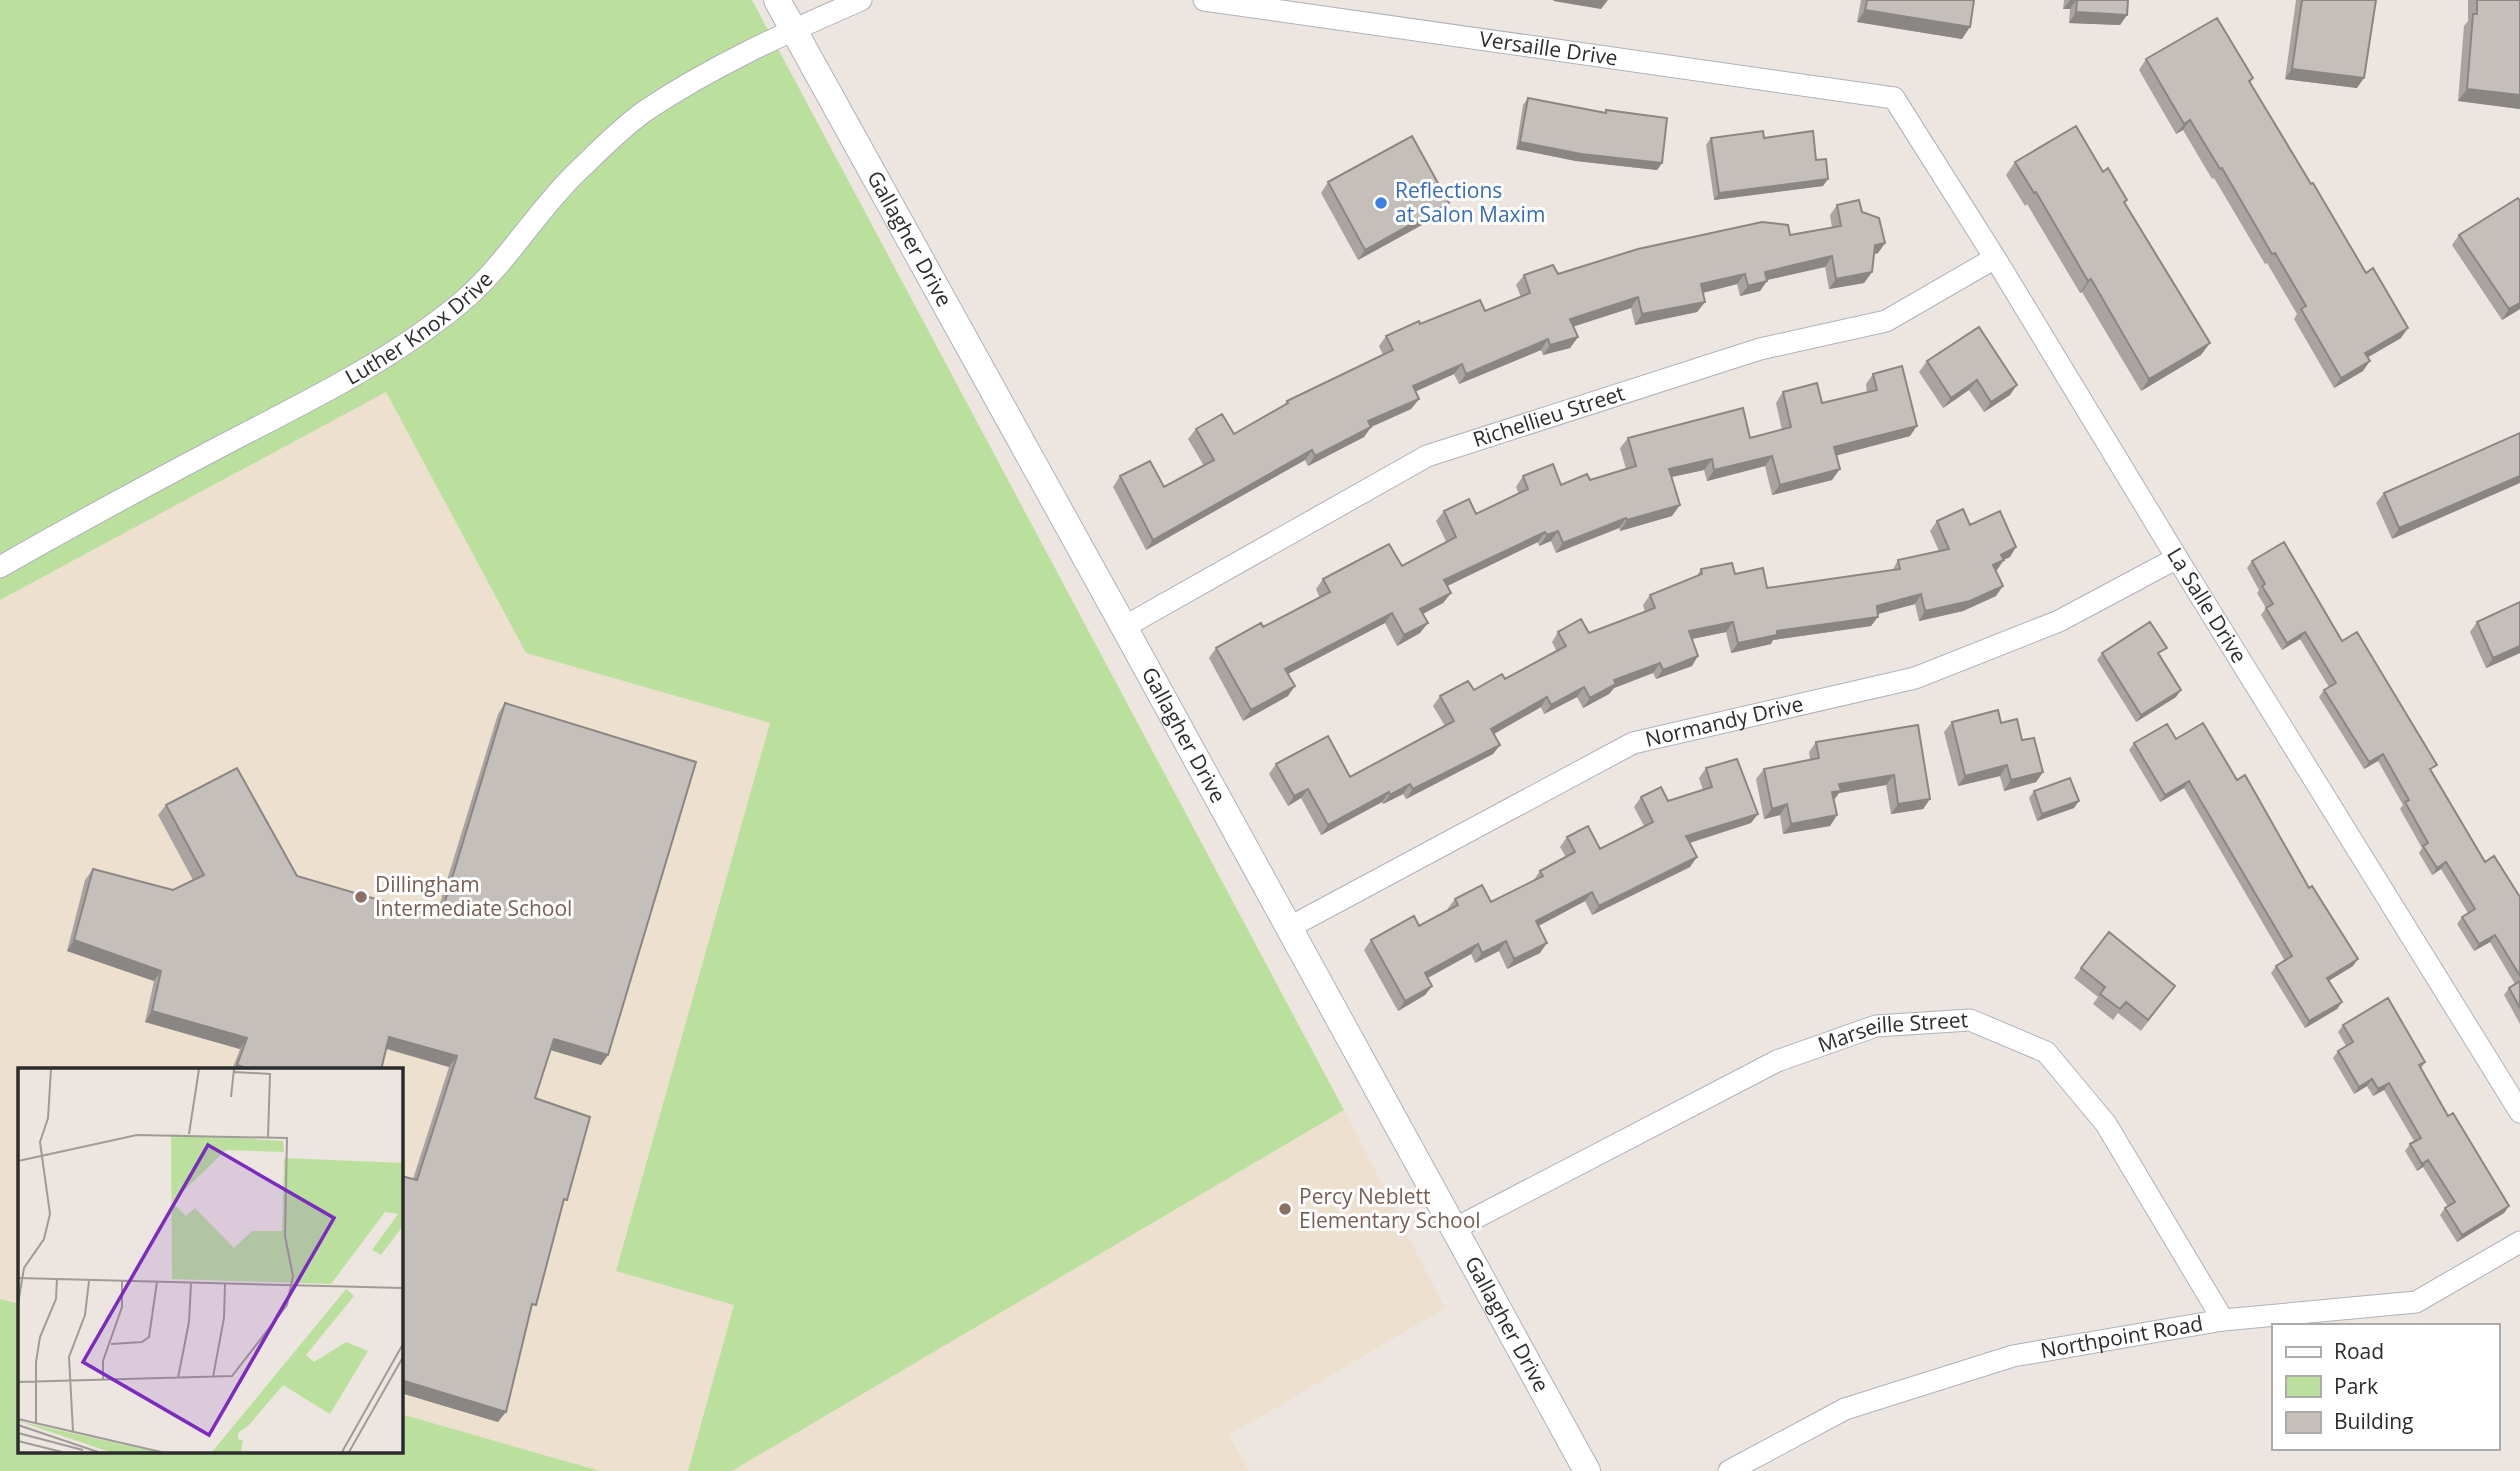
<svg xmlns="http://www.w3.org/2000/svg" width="2520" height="1471" viewBox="0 0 2520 1471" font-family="'Open Sans',sans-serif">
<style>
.education{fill:#ede0cf}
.green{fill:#bbe09e}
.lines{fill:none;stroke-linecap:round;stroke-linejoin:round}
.minor-casing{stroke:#afb2bb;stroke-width:23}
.tertiary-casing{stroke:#afb2bb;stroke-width:28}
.minor{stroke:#fff;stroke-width:21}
.tertiary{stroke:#fff;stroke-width:26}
.wall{fill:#a9a4a1}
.shaded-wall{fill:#8a8683}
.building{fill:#c5bfbb;stroke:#8a8683;stroke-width:2}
.shop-dot{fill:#3f7fe0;stroke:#fff;stroke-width:2.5}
.education-dot{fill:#8d6e63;stroke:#fff;stroke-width:2.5}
.labels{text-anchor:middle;stroke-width:6;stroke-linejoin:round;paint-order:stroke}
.street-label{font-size:21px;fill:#2c2c2c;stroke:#fff}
.shop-label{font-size:21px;fill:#366cbe;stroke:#fff;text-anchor:start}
.education-label{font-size:21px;fill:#785e54;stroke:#fff;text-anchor:start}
.inset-road{fill:none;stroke:#a09b97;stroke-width:2}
.view{fill:#7b2cbf;fill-opacity:0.15;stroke:#7b2cbf;stroke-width:3.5}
.inset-edge{fill:none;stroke:#2c2c2c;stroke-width:3.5}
</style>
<rect width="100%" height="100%" fill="#ede5df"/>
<path class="education" d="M386,392l140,261 244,70 -154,548 119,34 -47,166h-88l-199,-57v-344h-382v234l-19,-5v-699z
M1344,1110l101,198 -216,127 20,36h-517z"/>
<path class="green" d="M0,0h752l592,1110 -612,361h-44l46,-166 -118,-34 154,-548 -244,-70 -140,-261 -386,208z
M0,1299l19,5v148h382v-38l199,57h-600z"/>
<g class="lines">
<defs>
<g id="minor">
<path id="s1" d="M1204,0l690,98 101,160 182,300 343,554"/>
<path id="s2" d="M0,567c75,-43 151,-84 227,-124 79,-41 162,-81 231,-138 47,-38 77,-93 120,-134 21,-20 43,-43 67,-60 67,-45 142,-79 216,-111"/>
<path id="s3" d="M1124,627l303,-171 333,-107 126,-28 109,-63"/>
<path id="s4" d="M1290,927l343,-184 282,-65 144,-57 118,-63"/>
<path id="s5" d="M1454,1229l323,-168 99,-35 94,-6 76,32 60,72 117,196"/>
<path id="s6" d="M1729,1471l116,-62 168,-53 210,-36 193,-18 104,-60"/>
</g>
<g id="tertiary">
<path id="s7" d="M777,0l347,627 463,844"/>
</g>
</defs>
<use href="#minor" class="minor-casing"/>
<use href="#tertiary" class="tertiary-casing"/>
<use href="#minor" class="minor"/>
<use href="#tertiary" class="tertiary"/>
</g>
<path class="wall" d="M1861,0h113l-12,39 -105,-17z
M2064,0h64l-1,15 -7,10 -51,-2 1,-14h-7z
M2296,0h80l-19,88 -72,-9z
M2468,0h52v109l-62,-8 6,-75 4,-5z
M2146,59l107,19 -3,5 151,255 -33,19 -5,14 -29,17 -40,-69 3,-5 -30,-51 -2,1 -51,-86 -2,1 -29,-49 -7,4 -37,-64z
M1528,98l77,15 1,-3 56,53 -5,7 -81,-9 -60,-12 7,-44z
M1711,138h53l52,22 7,26 -109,14 -8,-55z
M2015,162l88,10 24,28 -2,3 76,152 -60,36 -59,-99 -2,1 -53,-89 -2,2 -19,-31z
M1328,182l114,32 -84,46 -37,-67z
M1837,205l25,7 23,31 -7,10 -4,1 -2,18 -8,11 -35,6 -4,-22 -58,13 -7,11 -20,5 -3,-12 -34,9 2,9 -8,10 -62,13 -4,-17 -58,18 5,11 -8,11 -27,7 -2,-5 -82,34 -5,-10 -39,18 4,7 -8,10 -40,18 -7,10 -56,29 -3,-6 -159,90 -33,-63 7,-11 44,11 40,-21 -16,-27 8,-10 38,5 50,-29 3,-4 96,-46 -4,-9 7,-10 34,-12 65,-13 36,-14 -5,-12 8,-10 34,-1 274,-46 -2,-13z
M2459,235l61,74 -18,11 -50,-75z
M1979,327l31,68 -26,17 -15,-22 -26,18 -24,-36 8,-11z
M1873,374l37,62 -74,19 -4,25 -60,15 -7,-29 -58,15 -3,-11 -33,7 1,39 -52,15 -1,-3 -63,25 -5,-12 -12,5 -1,-4 -91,44 4,7 -8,10 -20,11 -3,19 -23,13 -12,-23 -97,51v22l-45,25 -34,-63 7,-10 47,-21 57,-29 -4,-9 7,-10 79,-13 45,-23 -11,-22 8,-10 32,3 43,-20 -3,-7 7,-11 38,9 29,-5 36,-11 -6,-21 8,-10h122l32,-8 -6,-27 7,-11 39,11 45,-11 -1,-8z
M2520,433l-128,106 -16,-36 8,-10z
M1937,521l33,4 40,32 -7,3 -7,11v25l-33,15 -44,10 -4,-17 -37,10 -7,12 -98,14 -2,4 -40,9 -5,-21 -34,7v27l-36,13 -3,-6 -39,15 -5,6 -26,14 -6,-11 -33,17 -3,-7 -47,27 6,11 -7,9 -87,45 -3,-5 -20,10 -1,-2 -61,33 -20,-37 -13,8 -19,-32 7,-10 74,13 95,-51 -12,-20 7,-10 34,-6 31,-11 52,-27 -5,-10 6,-10 31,1 56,-21 -2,-7 7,-10 46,-18 5,-8 34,5 32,14 125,-17 6,-11 41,-9 -9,-20z
M2252,561l90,80 90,131 53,90 35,35v127l-16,-29 5,-7 6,-4 -25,-42 -16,9 -17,-27 5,-7 6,-4 -27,-44 -9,6 -13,-22 3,-5 -22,-39 3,-4 -25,-44 -14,8 -45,-72 5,-7 5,-3 -29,-48 -18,11 -21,-35 5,-7 -9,-15 2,-3 -12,-22z
M2477,622l43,31 -34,15 -16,-36z
M2102,653l60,2 -2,1 16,41 -40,25 -39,-62z
M505,703l103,352 -7,10 -50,-15 -16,48 26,110 -63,214 -97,-29v-217l12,3 36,-112 -63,-18 -5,21h-149l8,-21 -95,-27 9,-41 -87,-30 18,-71 8,-11 80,21 20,-10 -35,-65 8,-10 131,71 139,40 62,-202z
M1952,722l49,1 21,17 21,32 -7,10 -32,9 -4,-15 -42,10 -14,-54z
M1918,725l12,74 -7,10 -32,5 -5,-29 -47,8 -5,7 3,15 -7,11 -47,8 -3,-19 -16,4 -8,-40 8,-10 46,-10 -1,-7 7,-10z
M2176,739l61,41 116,186 -25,15 14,21 -5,7 -32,19 -34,-55 5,-7 9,-5 -101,-173 -24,14 -31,-52 5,-7z
M1706,768l45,55 -61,20v24l-98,48 -7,-14 -47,25 2,27 -33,16 -8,-18 -24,12 -4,-9 -43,24 4,8 -7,9 -27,16 -34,-61 7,-10 48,-14 29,-16v-2l7,-9 36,3 42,-21 7,-10 26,-14 -6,-10 7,-10 33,12 44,-23 -10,-19 7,-10 27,4 35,-11 -4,-12z
M2034,791l40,17 -37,13 -8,-23z
M2081,968l94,18 -34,45 -23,-18 -5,7 -20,-16 5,-7 -24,-19z
M2343,1025l82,37 -4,7 27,47 61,90 -5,7 -47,29 -17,-27 5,-7 3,-1 -25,-40 -6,4 -12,-20 5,-7 4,-3 -30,-51 -11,6 -6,-10 -13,8 -21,-36 5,-7 8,-5 -8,-14z"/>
<path class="shaded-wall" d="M1554,0h54l-7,9 -48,-8z
M2070,0h6l-6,9h-7z
M1865,10l105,17 -8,12 -105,-17z
M2076,12l51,3 -7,10 -51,-2z
M2292,69l72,9 -7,10 -72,-9z
M2467,89l53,6v14l-62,-8z
M2190,120l-7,10 -7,4 8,-10z
M1520,142l142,21 -5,7 -81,-9 -60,-12z
M1828,179l-5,7 -109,14 5,-7z
M1449,203l-7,11 -84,46 7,-10z
M1885,243l-7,10 -10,3 7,-11z
M1832,256l-7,11 -67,15 7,-10z
M1872,272l-8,11 -35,6 7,-10z
M1745,274l-8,10 -43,11 7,-11z
M2091,279l-9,13 -2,1 8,-12z
M1767,281l-7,10 -20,5 8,-10z
M1638,297l-7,11 -68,22 7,-11z
M1705,302l-8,10 -62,13 7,-11z
M2520,303v6l-18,11 7,-11z
M2408,328l-7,10 -43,25 7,-10z
M1578,337l-8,11 -27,7 7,-10z
M1548,339l-7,11 -82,34 7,-10z
M2210,343l-9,12 -60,36 8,-12z
M2370,361l-7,10 -29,17 7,-10z
M1462,364l-8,10 -49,22 8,-10z
M1977,380l-8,10 -26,18 8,-10z
M2017,385l-7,10 -26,17 7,-10z
M1419,399l-8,10 -40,18 -7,10 -56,29 7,-10 53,-35z
M1917,426l-7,10 -83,22 7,-11z
M1312,450l-7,10 -159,90 7,-10z
M1772,456l-7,10 -58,15 7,-11z
M1712,459l-8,11 -42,9 7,-10z
M1840,469l-8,11 -60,15 8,-10z
M2520,476v7l-128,56 7,-11z
M1680,505l-8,11 -52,15 7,-11z
M1626,518l-7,10 -63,25 7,-10z
M1558,531l-7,10 -12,5 8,-11z
M1545,532l-7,10 -101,49 7,-11z
M2016,547l-6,10 -16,7 7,-9z
M2004,560l-7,10 -10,5 6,-10z
M2003,586l-7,10 -33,15 -44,10 6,-10z
M1451,593l-8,10 -30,16 7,-10z
M1921,594l-6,10 -45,12 7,-10z
M1392,613l-7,10 -107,56 7,-10z
M1878,617l-7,9 -98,14 -2,4 -40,9 7,-10 39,-12z
M1733,622l-7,10 -44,9 7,-10z
M1428,623l-8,10 -23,13 7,-11z
M2305,632l-5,7 -18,11 5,-7z
M2520,646v7l-34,15 7,-10z
M1698,656l-6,10 -36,13 7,-9z
M1660,663l-7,10 -39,15 -5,6 -26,14 7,-10 24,-18z
M1295,686l-7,10 -45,25 8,-11z
M1584,687l-7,10 -33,17 7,-9z
M2181,690l-5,7 -40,25 5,-7z
M1547,697l-6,10 -56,32 6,-10z
M1500,745l-7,9 -87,45 7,-10z
M2383,754l-5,7 -14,8 5,-7z
M2007,765l-7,11 -42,10 7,-10z
M2043,772l-7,10 -32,9 7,-11z
M1894,775l-8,10 -47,8 -6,8 -8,2 14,-19z
M2189,781l-5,7 -24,14 5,-7z
M1410,784l-7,10 -20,10 7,-9z
M1308,789l-7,9 -13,8 6,-10z
M1389,792l-7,10 -61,33 7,-10z
M1930,799l-7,10 -32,5 7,-10z
M2079,801l-5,7 -37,13 5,-7z
M1787,804l-7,11 -16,4 8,-10z
M1758,814l-7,9 -72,23 7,-10z
M1837,815l-7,11 -47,8 8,-10z
M1697,857l-7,10 -98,48 7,-9z
M2446,862l-5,7 -9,6 5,-7z
M1592,892l-7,9 -56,30 7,-10z
M2495,935l-5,7 -16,9 5,-7z
M74,940l87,31 -7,10 -87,-30z
M1506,941l-7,10 -24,12 7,-10z
M1547,943l-7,10 -33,16 7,-10z
M1478,944l-7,10 -53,29 7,-10z
M2358,959l-5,7 -31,19 5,-7z
M1432,986l-7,9 -27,16 7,-10z
M2342,1002l-5,7 -32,19 4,-7z
M152,1011l95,27 -7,11 -95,-27z
M389,1037l68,19 -8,11 -67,-20z
M554,1039l54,16 -7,10 -54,-16z
M237,1065l16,5h-19z
M2372,1079l-5,7 -13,8 5,-7z
M2389,1083l-5,7 -11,6 5,-7z
M2428,1160l-5,7 -6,4 5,-7z
M2509,1206l-5,7 -47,29 5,-7z
M401,1380l105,32 -8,10 -97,-29z"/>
<path class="building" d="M1867,0h107l-4,27 -105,-17z
M2077,0h51l-1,15 -51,-3z
M2302,0h74l-12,78 -72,-9z
M2477,0h43v95l-53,-6 6,-75h4z
M2217,18l36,60 -4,3 62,103 2,-1 53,90 7,-5 35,60 -43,25 5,8 -29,17 -40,-69 5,-3 -31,-53 -3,1 -50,-86 -2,1 -30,-49 -6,4 -38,-65z
M1528,98l78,15v-3l61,8 -5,45 -81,-9 -61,-12z
M2076,126l27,46 5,-4 19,32 -3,2 86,141 -61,36 -58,-100 -3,2 -52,-89 -2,1 -19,-31z
M1763,131l1,7 49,-7 3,29 10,-1 2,20 -109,14 -8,-55z
M1412,136l37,67 -84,47 -37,-68z
M2518,198l2,3v102l-11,6 -50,-74z
M1859,200l3,12 17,6 6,25 -10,2 -3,27 -36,7 -4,-23 -67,16 2,9 -19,5 -3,-12 -44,10 4,18 -63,12 -4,-17 -68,22 8,18 -28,8 -2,-6 -82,35 -4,-10 -49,22 6,13 -51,22 3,6 -56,29 -3,-6 -159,90 -33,-64 30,-15 14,26 50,-27 -18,-31 26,-15 12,20 54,-31 -1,-2 106,-51 -7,-14 33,-15 1,3 60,-24 5,11 45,-18 -6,-18 29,-10 5,9 80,-25 124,-27 26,3 2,10 51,-9 -4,-21z
M1979,327l38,58 -26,17 -14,-22 -26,18 -24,-37z
M1902,366l15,60 -83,21 6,22 -60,16 -8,-29 -58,14 -2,-11 -43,10 11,36 -53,15 -1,-2 -63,25 -5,-12 -11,4 -2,-3 -101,48 7,13 -31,16 8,14 -24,12 -12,-22 -107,56 10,17 -44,24 -35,-62 45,-25 2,4 67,-35 -7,-13 66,-35 13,22 54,-29 -12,-26 25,-12 7,15 52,-25 -5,-13 30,-12 8,21 26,-11 3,6 46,-14 -8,-28 115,-30 7,30 41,-11 -8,-35 34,-9 5,20 55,-13 -4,-16z
M2520,433v43l-121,52 -15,-35z
M1963,509l7,16 30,-14 16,36 -15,8 3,5 -11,5 10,21 -33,15 -45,10 -4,-17 -44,12 1,11 -101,14v4l-39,8 -5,-21 -44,9 9,25 -35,14 -3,-7 -46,17 2,4 -26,14 -6,-11 -33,18 -4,-8 -56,32 9,16 -87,44 -3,-5 -20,11 -1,-3 -61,33 -20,-36 -14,7 -18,-32 52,-28 22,41 104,-56 -14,-25 28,-15 6,9 28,-16 3,5 61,-33 -8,-14 23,-13 8,14 66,-25 -5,-13 52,-21 -1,-5 31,-6 3,11 28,-6 4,20 133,-19 -2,-9 51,-11 -12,-28z
M2284,542l58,99 15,-9 80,133 -7,4 55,93 9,-6 26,41v79l-25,-41 -16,9 -17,-27 13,-8 -29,-47 -9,6 -14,-22 5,-3 -23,-41 4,-2 -26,-46 -14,8 -45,-72 12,-7 -31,-51 -18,11 -21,-35 7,-4 -11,-18 3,-2 -13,-23z
M2520,602v44l-27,12 -16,-36z
M2150,622l17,26 -9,5 23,37 -40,25 -39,-62z
M505,703l191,59 -88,293 -54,-16 -19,59 55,19 -23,83 -3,-1 -28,106 -4,-1 -26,108 -105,-32v-204l16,4 40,-124 -68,-19 -8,33h-128l-16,-5 10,-27 -95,-27 9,-40 -87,-31 19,-71 80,21 31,-15 -38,-70 71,-37 60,108 143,42z
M1998,710l3,13 16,-4 5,21 12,-2 9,34 -32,8 -4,-15 -42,11 -13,-54z
M2203,723l34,57 8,-5 64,113 3,-2 46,73 -31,19 15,24 -33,19 -33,-55 16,-10 -103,-175 -24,14 -31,-52 33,-19 9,15z
M1918,725l12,74 -32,5 -4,-29 -55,9 2,7 -9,1 5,23 -46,9 -4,-20 -15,5 -8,-40 55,-11 -3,-16z
M1737,759l21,55 -72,22 11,21 -98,49 -7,-14 -56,29 11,22 -33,16 -8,-18 -24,12 -4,-9 -53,29 7,13 -27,15 -34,-61 43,-24 5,10 39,-21 -3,-6 27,-14 9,17 52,-26 -3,-5 35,-19 -8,-15 21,-11 12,23 53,-27 -12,-25 20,-10 7,14 44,-14 -6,-19z
M2070,778l9,23 -37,13 -8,-23z
M2109,932l66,54 -27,34 -22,-18 -6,7 -20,-15 5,-7 -24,-19z
M2520,981v27l-11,-20z
M2388,998l37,64 -6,3 29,51 5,-3 56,93 -47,29 -17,-27 10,-6 -27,-42 -6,4 -12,-20 11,-6 -32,-55 -11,6 -6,-10 -13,8 -21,-36 15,-9 -10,-17z"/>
<circle class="shop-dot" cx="1381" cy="203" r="7"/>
<g class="education-dot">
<circle cx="361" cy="897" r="7"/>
<circle cx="1285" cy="1209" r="7"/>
</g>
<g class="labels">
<g class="street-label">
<text dy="7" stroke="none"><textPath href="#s1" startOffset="348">Versaille Drive</textPath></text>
<text dy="7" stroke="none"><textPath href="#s7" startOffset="273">Gallagher Drive</textPath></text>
<text dy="7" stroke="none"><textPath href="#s2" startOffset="483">Luther Knox Drive</textPath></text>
<text dy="7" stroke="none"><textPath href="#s3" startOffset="476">Richellieu Street</textPath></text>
<text dy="7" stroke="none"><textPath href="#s1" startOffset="1293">La Salle Drive</textPath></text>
<text dy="7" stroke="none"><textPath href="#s4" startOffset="483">Normandy Drive</textPath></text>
<text dy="7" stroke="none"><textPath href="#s7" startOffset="840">Gallagher Drive</textPath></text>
<text dy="7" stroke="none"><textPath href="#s5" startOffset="485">Marseille Street</textPath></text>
<text dy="7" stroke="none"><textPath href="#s7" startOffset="1512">Gallagher Drive</textPath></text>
<text dy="7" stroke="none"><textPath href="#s6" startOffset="418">Northpoint Road</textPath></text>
</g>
<g class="shop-label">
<text x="1395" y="198">Reflections<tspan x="1395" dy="24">at Salon Maxim</tspan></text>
</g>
<g class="education-label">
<text x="375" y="892">Dillingham<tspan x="375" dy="24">Intermediate School</tspan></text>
<text x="1299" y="1204">Percy Neblett<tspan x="1299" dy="24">Elementary School</tspan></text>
</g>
</g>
<g transform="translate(18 1068)">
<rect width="385" height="385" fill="#ede5df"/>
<path d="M153,66l112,7 1,11 -58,-2 -54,52 14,14 9,-8 39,40 18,-17h30l2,-73 119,5v63l-22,29 -9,-5 26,-36 -13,-2 -54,72 -159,-5zM328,221l8,7 -48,59 8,7 32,-20 22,9 -38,63 -47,-29 -34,40 -11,8v6l5,1 -2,12h-29zM0,353l138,31h-46z" fill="#bbe09e"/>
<path class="inset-road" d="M216,4l36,2 -2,63M213,29l3,-28M171,66l10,-65M0,93l119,-26 150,3 -2,98 8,40 -6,29 -55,71 -214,6M0,140v48M0,210l385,10M0,236l6,-36 20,-29 6,-25 -10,-72 8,-24 3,-49M93,276l31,-2 7,-5 8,-55M195,309l11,-59 1,-34M160,310l11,-56 2,-39M85,312v-19l19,-54v-26M0,351l143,33M18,356v-62l4,-25 16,-38 1,-20M0,357l80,27M55,363l-4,-74 16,-42 4,-34M0,365l65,17M0,373l44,11M324,384l61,-108M331,384l54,-95"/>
<path class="view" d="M190,77l126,73 -125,217 -126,-73z"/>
<rect width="385" height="385" class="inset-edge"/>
</g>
<rect x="2272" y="1324" width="228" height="126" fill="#ffffff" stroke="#ababab" stroke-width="2"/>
<rect x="2286" y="1347" width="35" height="10" fill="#ffffff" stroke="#ababab" stroke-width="2"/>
<text x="2334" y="1359" font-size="21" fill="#2c2c2c">Road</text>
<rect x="2286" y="1376" width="35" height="21" fill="#bbe09e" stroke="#ababab" stroke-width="2"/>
<text x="2334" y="1394" font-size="21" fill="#2c2c2c">Park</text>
<rect x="2286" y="1412" width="35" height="21" fill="#c5bfbb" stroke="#ababab" stroke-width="2"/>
<text x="2334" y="1429" font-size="21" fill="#2c2c2c">Building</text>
</svg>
